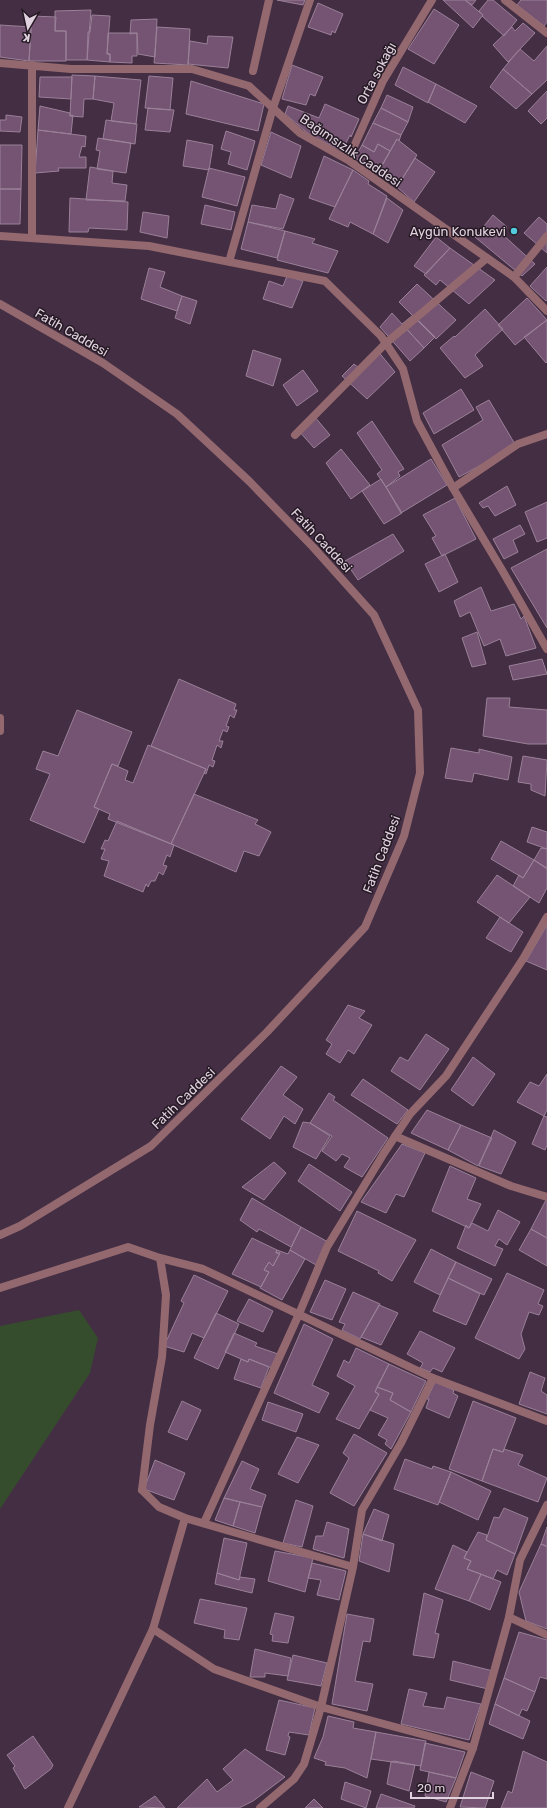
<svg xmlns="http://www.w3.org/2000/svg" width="547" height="1808" viewBox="0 0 547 1808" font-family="Rubik,sans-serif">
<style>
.green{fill:#354d2d}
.building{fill:#745472;stroke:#9a8098}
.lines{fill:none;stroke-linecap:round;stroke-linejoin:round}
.service{stroke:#93696f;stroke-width:8}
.minor{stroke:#93696f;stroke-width:8}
.tertiary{stroke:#93696f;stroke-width:8}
.poi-dot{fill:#54cade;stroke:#251a24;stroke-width:1.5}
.labels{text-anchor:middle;stroke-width:3;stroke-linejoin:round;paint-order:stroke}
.street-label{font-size:13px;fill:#e1d2df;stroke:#251a24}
.poi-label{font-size:13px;fill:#e1d2df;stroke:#251a24;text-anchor:end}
</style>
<rect width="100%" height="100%" fill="#442e43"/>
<path class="green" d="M79,1310l19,28 -8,35 -90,136v-183z"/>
<path class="building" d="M277,0h28l-2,5z
M443,0h22l18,15 -10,13z
M465,0h11l-4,5z
M488,0h5l24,20 -13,16 -22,-20 1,-1 -4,-4z
M521,0h26v22l-3,4 -27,-21z
M318,3l25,11 -8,19 -3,-2 -1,4 -23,-8z
M434,9l25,16 -25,39 -26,-15z
M91,10l-4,50h-21v-29h-11v-20z
M92,15l18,1 -3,38h3v8l-23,-2 1,-28h2z
M32,16l24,1 -1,14h11v30h-37z
M157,19l-2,38 -17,-3 -1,-21 -7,1 1,-14z
M523,23l12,10 -27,29 -15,-17 19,-18 3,4z
M0,25l31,2 -2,34 -29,-4z
M157,27l33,2 -2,36 -34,-2z
M108,33h29v23h-5v7l-22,-1v-8h-3z
M208,36l25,1 -5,31 -40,-4 2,-23 17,3z
M547,46v34l-15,14 -29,-25 17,-20 14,12z
M292,65l31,12 -8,19 -5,-2 -4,11 -24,-6z
M403,67l33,17 -8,19 -33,-18z
M503,69l29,25 -16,15 -26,-22z
M72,75l23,1 -2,23h-9l-1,18 -13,-1z
M95,76l46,4 -5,44 -25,-3 3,-18 -21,-4z
M149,76l24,2 -3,32 -25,-2z
M40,77h32l-1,22 -32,-2z
M191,81l73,23 -6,27 -72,-17z
M436,84l41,22 -12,17 -37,-21z
M547,91v27l-6,6 -13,-13z
M387,95l26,12 -5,15 -27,-14z
M325,104l34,15 -8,18 -1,-2 -8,16 -32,-16 -25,-21 3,-8 31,12z
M40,106l30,7v3l3,-1 -2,19 -33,-4z
M148,108l26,2 -4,22 -25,-2z
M381,108l27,14 -7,13 -28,-12z
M6,115l16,2 -2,15 -20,-1v-11h6z
M106,120l31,4 -2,20 -32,-5z
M373,123l28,12 -2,6 -2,-2 -7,12 -12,-7 -4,8 -12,-7z
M38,130l48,6 -1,11 -3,-1 -3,11h7v11h-28l1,3 -24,2z
M226,131l29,10 -8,29 -19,-6 3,-12 -10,-3z
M271,132l30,14 -10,32 -30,-13z
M98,138l33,5 -5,30 -29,-4 3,-18 -4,-1z
M397,139l20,16 -20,32 -19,-14z
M187,140l26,5 -4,25 -26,-4z
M378,144l12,7 -11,19 -24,-12 7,-13 12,7z
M0,145h22l-1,44h-21z
M324,156l29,14 -18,37 -26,-9z
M415,158l20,14 -21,30 -17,-15z
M90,167l23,4 -1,12 15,2 -2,16 -39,-1z
M209,168l36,9 -8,29 -35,-9z
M353,170l16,11 -1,3 19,12 -14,38 -23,-12 -2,5 -19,-8z
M0,189h21l-1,35h-20z
M280,194l14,5 -11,30 -35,-7 4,-17 24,4z
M70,198l58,4 -1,28 -38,-2 -1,4h-19z
M387,198l16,12 -15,33 -15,-9z
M205,205l30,7 -4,18 -30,-6z
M143,212l26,4 -2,22 -27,-6z
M493,215l14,12 -5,7 33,30 -13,12 -47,-39z
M539,217l8,7v29l-23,-20z
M248,222l37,9 -8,27 -36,-9z
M285,231l30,8 -3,4 26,8 -10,22 -51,-13z
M436,237l14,11 -24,26 -12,-8z
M450,248l45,32 -26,24 -29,-24 -4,5 -12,-10z
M547,267v33l-1,1 -16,-15z
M149,268l16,4 -5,15 22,9 -5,15 -36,-12z
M287,276l16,5 -11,27 -29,-9 6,-18 14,5z
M417,284l39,36 -20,19 -37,-37z
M182,296l15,5 -7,23 -15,-6z
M527,298l20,22 -32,25 -17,-20z
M485,309l18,20 -28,26 8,11 -18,12 -25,-30 14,-12 1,1z
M392,313l32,35 -14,13 -30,-34z
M413,315l22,22 -11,11 -22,-24z
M547,320v42l-1,1 -22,-26z
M253,350l28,9 -8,27 -27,-10z
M377,350l18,22 -28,27 -25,-23 12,-12 5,4z
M303,370l15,21 -21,15 -14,-21z
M461,389l13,21 -40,24 -11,-21z
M489,400l27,46 -57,31 -17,-32 41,-25 -7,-13z
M314,416l16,19 -16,13 -16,-18z
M372,421l32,48 -6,3 2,4 -14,11 -9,-13 5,-4 -25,-37z
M341,449l29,36 -19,14 -25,-36z
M431,459l16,26 -46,28 -15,-26z
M381,479l21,34 -18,11 -22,-33z
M507,486l9,19 -21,11 -7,-10 -5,2 -4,-5z
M455,498l21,41 -34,17 -10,-18 4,-2 -13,-21z
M547,502v36l-10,4 -12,-30z
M520,525l5,9 -12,6 5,12 -14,7 -11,-20z
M393,534l11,17 -46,29 -13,-19z
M547,549v79l-36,-60z
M445,554l13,28 -19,10 -14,-28z
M481,587l10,24 23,-7 7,15 3,-3 12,32 -30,8 -6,-17 -16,7 -14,-34 -10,5 -6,-16z
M477,632l9,32 -14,3 -10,-29z
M542,659l5,15 -34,6 -4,-14z
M179,679l57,25 -2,6h3l-3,8 -4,-3 -4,11 3,1 -2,5 -4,-2 -4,11h4l-2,7 -4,-3 -5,15 3,1 -2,6 -4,-2 -3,9 -2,-1 2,-4 -55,-23z
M487,698h23l-1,9 38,3v34h-19l-45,-8z
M77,710l55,22 -14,34 -6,-2 -18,43 5,2 -15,34 -54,-23 20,-46 -14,-5 7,-18 15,5z
M148,745l58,24 -35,75 -63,-25 2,-5 -16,-7 18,-43 16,7 -3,9 8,3z
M451,748l28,5v-4l33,8 -4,23 -34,-7 -2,9 -27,-4z
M523,756l24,4 -2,36 -14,-6v-6l-13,-2z
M194,794l64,26 -3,4 16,8 -12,24 -15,-5 -8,21 -65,-28z
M117,821l57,24 -4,12 -3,-2 -4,10 4,1 -4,9 -4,-3 -4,9h-4l-3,6 -2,-3 -3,8 -39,-16 5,-15 -8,-2 4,-10h-4l4,-9 3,1z
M532,827l15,5v17l-20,-7z
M501,841l33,19 -11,18 -32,-19z
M541,848l6,1v20l-13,-9z
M534,860l13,8v20l-8,15 -26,-17 6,-11 4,3z
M497,875l33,22 -21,26 -32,-21z
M500,917l23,15 -12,20 -25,-14z
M547,925v45l-21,-9z
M348,1005l17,6 -6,7 13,7 -18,29 -6,-4 -8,13 -14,-9 6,-10 -6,-4z
M426,1034l23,15 -29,41 -29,-19 9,-14 8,4z
M473,1057l22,17 -22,32 -22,-16z
M281,1066l16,11 -14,18 20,14 -8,15 -11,-8 -14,23 -29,-20z
M547,1074v36l-3,6 -27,-14 13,-20 9,4z
M363,1079l45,31 -11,14 -46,-29z
M329,1093l6,4 -2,3 55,38 -26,39 -18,-10 6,-9 -8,-4 -6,7 -14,-10 10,-15 -22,-13z
M427,1110l34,15 -13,25 -37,-17z
M544,1116l3,1v28l-2,5 -13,-6z
M303,1122l7,1 20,13 -14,23 -23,-12z
M461,1125l31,13 -14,28 -30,-16z
M494,1130l22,12 -15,32 -22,-8z
M402,1144l23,9 -21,44 -8,-3 -10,19 -25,-11z
M274,1162l12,11 -22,27 -22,-13z
M309,1164l43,28 -12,19 -42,-30z
M450,1166l26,12 -9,21 14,5 -12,24 -37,-17z
M252,1198l49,29 -10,20 -32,-18 -2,3 -17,-12z
M546,1200l1,1v37l-16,-9z
M498,1210l22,12 -13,23 -8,-6 -4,7 8,3 -8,17 -38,-18 9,-23 3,3 3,-5 16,8z
M357,1211l59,29 -24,41 -14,-8 1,-2 -41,-20z
M301,1227l27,15 -12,23 -26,-15z
M531,1229l16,9v28l-28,-16z
M252,1238l25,12 -1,3h4l-7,13 -4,-4 -5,8 5,2 -8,15 -29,-13z
M431,1249l25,13 -16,33 -26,-13z
M277,1250l11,4 2,-4 15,9 -23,41 -22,-12 9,-16 -5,-2 5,-8 4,4 7,-13h-4z
M456,1262l36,17 -8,16 -36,-17z
M507,1273l37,17 -6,14 5,2 -4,9 -10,-3 -8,22 4,15 -6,10 -44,-21z
M194,1275l34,16 -24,47 -12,-5 -8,19 -20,-6 20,-43 -3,-2z
M448,1278l32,16 -14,31 -33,-14z
M325,1280l21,9 -14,31 -22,-8z
M353,1292l27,12 -20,35 -18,-9 3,-6 -6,-2z
M249,1299l24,12 -10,21 -26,-11z
M379,1305l19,8 -17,32 -20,-8z
M216,1313l23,11 -21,45 -24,-11z
M304,1324l29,15 -21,46 17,8 -10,20 -45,-20z
M420,1331l35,17 -13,24 -9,-4 -3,4 -10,-4 3,-5 -16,-9z
M234,1333l23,10 -2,3 23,8 -6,14 -23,-9 -1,3 -23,-10z
M356,1348l33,16 -14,28 4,2 -20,35 -23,-10 19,-33 -18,-10 7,-16 5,3z
M241,1359l7,3 1,-3 20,8 -8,21 -27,-9z
M389,1364l37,17 -15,31 -21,-12 3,-7 -16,-6z
M530,1372l15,6 -4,13 6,4v19l-28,-10z
M435,1382l19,8 -1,3 5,3 -9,22 -23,-10 3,-9h-2z
M377,1387l16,6 -3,7 21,12 -20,37 -6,-5 2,-4 -9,-5 10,-17 -18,-8 9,-16 -4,-2z
M182,1401l19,9 -14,30 -19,-8z
M473,1401l43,17 -13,34 -10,-3 -11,32 -33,-12z
M268,1402l35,12 -7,18 -34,-12z
M354,1434l33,19 -33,53 -24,-13 19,-35 -6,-5z
M297,1437l22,8 -21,38 -20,-9z
M493,1449l10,3 1,-3 19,6 -5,10 29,13 -9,24 -56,-21z
M405,1459l27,10 1,-3 18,6 -13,33 -44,-16z
M155,1460l30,13 -11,27 -30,-11z
M242,1461l17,8 -9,20 16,6 -4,12 -38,-9z
M451,1472l40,19 -13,29 -39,-18z
M224,1498l16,4 -7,24 -18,-6z
M296,1500l17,6 -11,41 -19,-4z
M240,1502l22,5 -7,26 -22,-7z
M504,1508l24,10 -13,36 -29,-14 8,-23 5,1z
M374,1509l15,6 -7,26 -19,-7z
M327,1522l22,7 -5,29 -31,-9 3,-13h7z
M547,1527v19l-6,-2z
M478,1532l9,3 -1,5 29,14 -8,21 -10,-5 -4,9 -26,-10 4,-8 -7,-3z
M363,1534l31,10 -5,28 -30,-11z
M224,1538l23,5 -8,37 -22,-7z
M541,1544l6,3v82l-21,-8 -7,-29z
M453,1545l14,7 -3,6 7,3 -4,8 14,5 -12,27 -34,-12z
M275,1551l38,7 -8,34 -37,-11z
M312,1563l34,8 -7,29 -22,-5 4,-15 -13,-2z
M217,1573l22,7 1,-3 15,2 -3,14 -37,-9z
M481,1574l20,8 -11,28 -21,-9z
M424,1593l19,7 -8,33 4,1 -5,24 -21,-3z
M200,1599l47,9 -8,32 -15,-2 1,-8 -31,-7z
M275,1613l19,4 -6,26 -16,-2 1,-6 -3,-1z
M347,1614l27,5 -4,23 -7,-1 -8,40 18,3 -6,27 -35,-7z
M519,1632l28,8v39l-7,-2 -5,15 -31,-14z
M255,1649l36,9 -3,18 -23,-3v4h-15z
M293,1655l34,8 -6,23 -34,-6z
M453,1661l40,10 -5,18 -38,-9z
M504,1678l31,14 -8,19 -5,-2 -3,7 -24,-12z
M409,1689l18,4 -4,13 21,3 3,-12 34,7 -12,36 -68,-16z
M279,1700l36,8 -6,27 -20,-3 -1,4 2,1 -5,18 -19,-5z
M495,1704l35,17 -7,18 -34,-15z
M328,1716l26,6 -1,6 23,4 -9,46 -22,-10 -20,-3 1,-3 -12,-4 9,-21z
M376,1732l50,9 -5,25 -50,-7z
M33,1736l20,29 -2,4 -26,20 -12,-21 2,-2 -8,-11z
M425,1743l40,9 -9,26 -36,-8z
M245,1749l40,28 -32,24 -14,7h-62l30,-29 10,13 16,-12 -10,-11z
M523,1751l24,11v46h-46l7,-17 4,2z
M394,1761l21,4 -6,26 -22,-7 4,-22z
M429,1772l27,6 -10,24 -21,-6z
M471,1772l23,9 -9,27 -25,-1z
M345,1782l26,9 -5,17 -25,-9z
M381,1794l34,12 -1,2h-38z
M155,1796l10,12 -26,-1z
M314,1799l9,9h-18z"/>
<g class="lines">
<path class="service" d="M505,0l42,33
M514,277l33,-41
M295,435l91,-92 101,-85
M453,488l65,-44 29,-10
M0,718v13
M395,1136l116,50 36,11
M299,1314l28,-67 57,-94 26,-39 36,-38 77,-117 24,-42
M142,1490l17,17 26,11 168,49
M153,1629l61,40 107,38 32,-140 9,-57 39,-67 32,-65
M450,1808l23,-60 36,-131"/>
<path class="minor" d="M0,63l71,6h121l57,17 51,47 48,27 166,117 33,34
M253,71l16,-71
M348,160l35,-79 49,-81
M0,236l149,10 176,35 56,55 22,33 14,52 36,67 49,82 45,79
M32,238v-173
M229,262l44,-154 37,-108
M160,1258l43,11 230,109 114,43
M547,1505l-27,55 -11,57 38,18
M204,1523l95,-209
M260,1808l34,-29 10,-15 17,-57 152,41"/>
<path class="tertiary" d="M0,304l103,59 74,51 72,67 64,66 61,68 44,95 2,63 -16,63 -39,91 -98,105 -116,114 -131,80 -20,9
M0,1288l128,-41 32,11 6,37 -4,62 -12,68 -8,65
M68,1808l85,-179 32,-111"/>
</g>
<circle class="poi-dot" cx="514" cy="231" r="4"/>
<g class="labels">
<g class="street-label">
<text transform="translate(376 73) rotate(-62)" y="5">Orta sokağı</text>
<text transform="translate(351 150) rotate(34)" y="5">Bağımsızlık Caddesi</text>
<text transform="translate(72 332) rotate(30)" y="5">Fatih Caddesi</text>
<text transform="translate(322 540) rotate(47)" y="5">Fatih Caddesi</text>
<text transform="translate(381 854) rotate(-69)" y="5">Fatih Caddesi</text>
<text transform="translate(183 1098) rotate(-44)" y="5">Fatih Caddesi</text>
</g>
<g class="poi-label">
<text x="506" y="236">Aygün Konukevi</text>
</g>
</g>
<g transform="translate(28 28) rotate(189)" stroke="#251a24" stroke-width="3" paint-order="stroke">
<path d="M0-3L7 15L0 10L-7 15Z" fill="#e1d2df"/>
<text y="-6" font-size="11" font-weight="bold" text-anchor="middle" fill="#e1d2df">K</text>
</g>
<path d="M411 1792v6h82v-6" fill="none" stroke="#e1d2df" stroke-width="2"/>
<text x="417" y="1792" font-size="12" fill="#e1d2df" stroke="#251a24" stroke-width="3" paint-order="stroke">20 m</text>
</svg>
